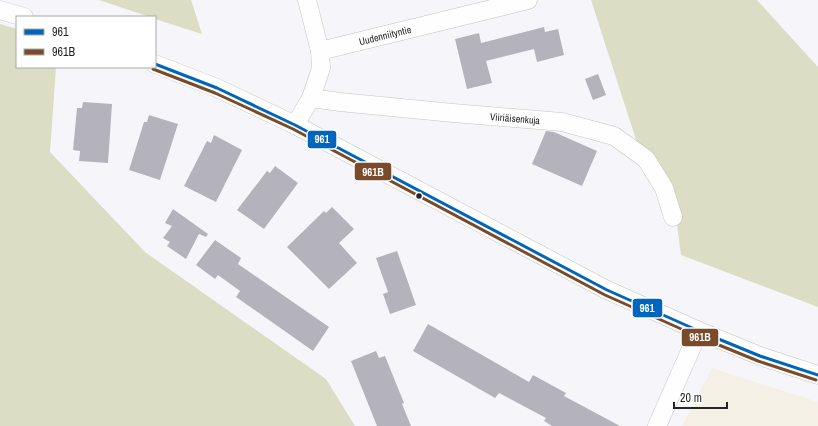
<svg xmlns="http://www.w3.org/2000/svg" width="818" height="426" viewBox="0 0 818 426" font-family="'Archivo Narrow',sans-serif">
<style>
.education{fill:#f5f0e6}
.forest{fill:#dbddc4}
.building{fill:#b4b3bc}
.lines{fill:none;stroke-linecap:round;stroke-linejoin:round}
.minor-casing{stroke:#c3c3c6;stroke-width:19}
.minor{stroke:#fefefe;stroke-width:18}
.bus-1-casing{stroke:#fff;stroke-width:6}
.bus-2-casing{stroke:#fff;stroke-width:6}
.bus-1{stroke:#0065bd;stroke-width:3}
.bus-2{stroke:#7a4b2a;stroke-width:3}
.bus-dot{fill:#252527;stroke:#fff;stroke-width:1.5}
.labels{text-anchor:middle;stroke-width:3.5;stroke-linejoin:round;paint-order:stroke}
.street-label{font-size:10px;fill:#252527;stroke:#fff}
.line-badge{stroke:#fff;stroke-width:1.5}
.badge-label{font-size:11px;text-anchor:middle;font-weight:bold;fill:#fff}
</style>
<rect width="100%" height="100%" fill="#f6f6fa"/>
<path class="education" d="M712,368l106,34v24h-136z"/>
<path class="forest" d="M99,0h92l11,34 -47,-15v-2h-5z
M591,0h166l61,67v240l-137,-52 -5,-39 -37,-67z
M0,24l17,5v38h39l-6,85 95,100 181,127 29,47h-355z"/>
<path class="building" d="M544,27l1,5 13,-3 6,26 -27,7 -3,-13 -48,12 6,22 -25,6 -12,-50 24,-6 2,10z
M598,74l8,21 -13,5 -8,-21z
M83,102l29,2 -4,59 -29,-2 1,-10 -7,-1 4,-42h5z
M149,115l29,9 -18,56 -31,-10 15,-48h3z
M546,131l8,1 43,19 -15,35 -50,-22z
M214,135l28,15 -26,52 -32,-16 23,-45 4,2z
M275,166l23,17 -34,46 -27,-19 30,-39 3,2z
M332,207l22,22 -15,14 18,20 -28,26 -42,-42 37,-36 2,2z
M173,209l35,25 -2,3 -7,-3 -13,25 -19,-13 3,-4 -7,-4 9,-12 -7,-3z
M215,240l26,18 -3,6 91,63 -16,24 -77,-54 4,-6 -22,-16 -3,4 -19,-14z
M397,251l19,54 -26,9 -7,-20 5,-2 -12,-34z
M428,324l101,58 4,-7 33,18 -2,3 56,30h-68l-8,-5 2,-3 -47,-25 -4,5 -82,-47z
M376,351l3,7 6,-2 19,47 -2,1 9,22h-34l-26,-65z"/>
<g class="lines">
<defs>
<g id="minor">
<path d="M307,0l13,51"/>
<path d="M0,10l24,7"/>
<path d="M155,64l62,24 78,37 312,165 92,41 61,25 58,19"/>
<path id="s1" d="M311,98l29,4 113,11 109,9 52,14 32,23 18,29 9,29"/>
<path id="s2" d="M295,125l16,-27 10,-30 -1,-17 208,-51"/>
<path d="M657,426l42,-95"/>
</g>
</defs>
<use href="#minor" class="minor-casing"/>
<use href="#minor" class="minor"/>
<defs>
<path id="bus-1" d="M155,64l62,24 78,37 312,165 92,41 61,25 58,19"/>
<path id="bus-2" d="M153,69l62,24 78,36 312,166 92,41 61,25 58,19"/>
</defs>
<use href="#bus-1" class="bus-1-casing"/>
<use href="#bus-2" class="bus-2-casing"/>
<use href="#bus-1" class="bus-1"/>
<use href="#bus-2" class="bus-2"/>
</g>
<circle class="bus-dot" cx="419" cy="196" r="3.5"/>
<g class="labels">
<g class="street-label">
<text dy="4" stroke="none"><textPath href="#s2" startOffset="147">Uudenniityntie</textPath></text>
<text dy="4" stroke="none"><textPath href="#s1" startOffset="205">Viiriäisenkuja</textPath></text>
</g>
</g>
<g class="line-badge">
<rect x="307" y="130" width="30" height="19" rx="4" fill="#0065bd"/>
<rect x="354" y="162" width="38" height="19" rx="4" fill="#7a4b2a"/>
<rect x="632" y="298" width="31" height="20" rx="4" fill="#0065bd"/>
<rect x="681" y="328" width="38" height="19" rx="4" fill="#7a4b2a"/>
</g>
<g class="badge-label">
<text x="322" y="143">961</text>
<text x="373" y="176">961B</text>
<text x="647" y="312">961</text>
<text x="700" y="341">961B</text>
</g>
<rect x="16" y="16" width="140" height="52" fill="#ffffff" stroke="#a8a8a9"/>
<rect x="24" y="29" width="20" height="6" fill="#0065bd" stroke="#a8a8a9"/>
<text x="52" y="36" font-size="12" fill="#252527">961</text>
<rect x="24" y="49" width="20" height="6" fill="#7a4b2a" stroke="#a8a8a9"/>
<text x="52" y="56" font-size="12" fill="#252527">961B</text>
<path d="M674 402v6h53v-6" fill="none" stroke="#252527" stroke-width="2"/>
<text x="680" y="402" font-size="12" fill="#252527" stroke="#ffffff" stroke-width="3" paint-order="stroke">20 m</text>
</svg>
